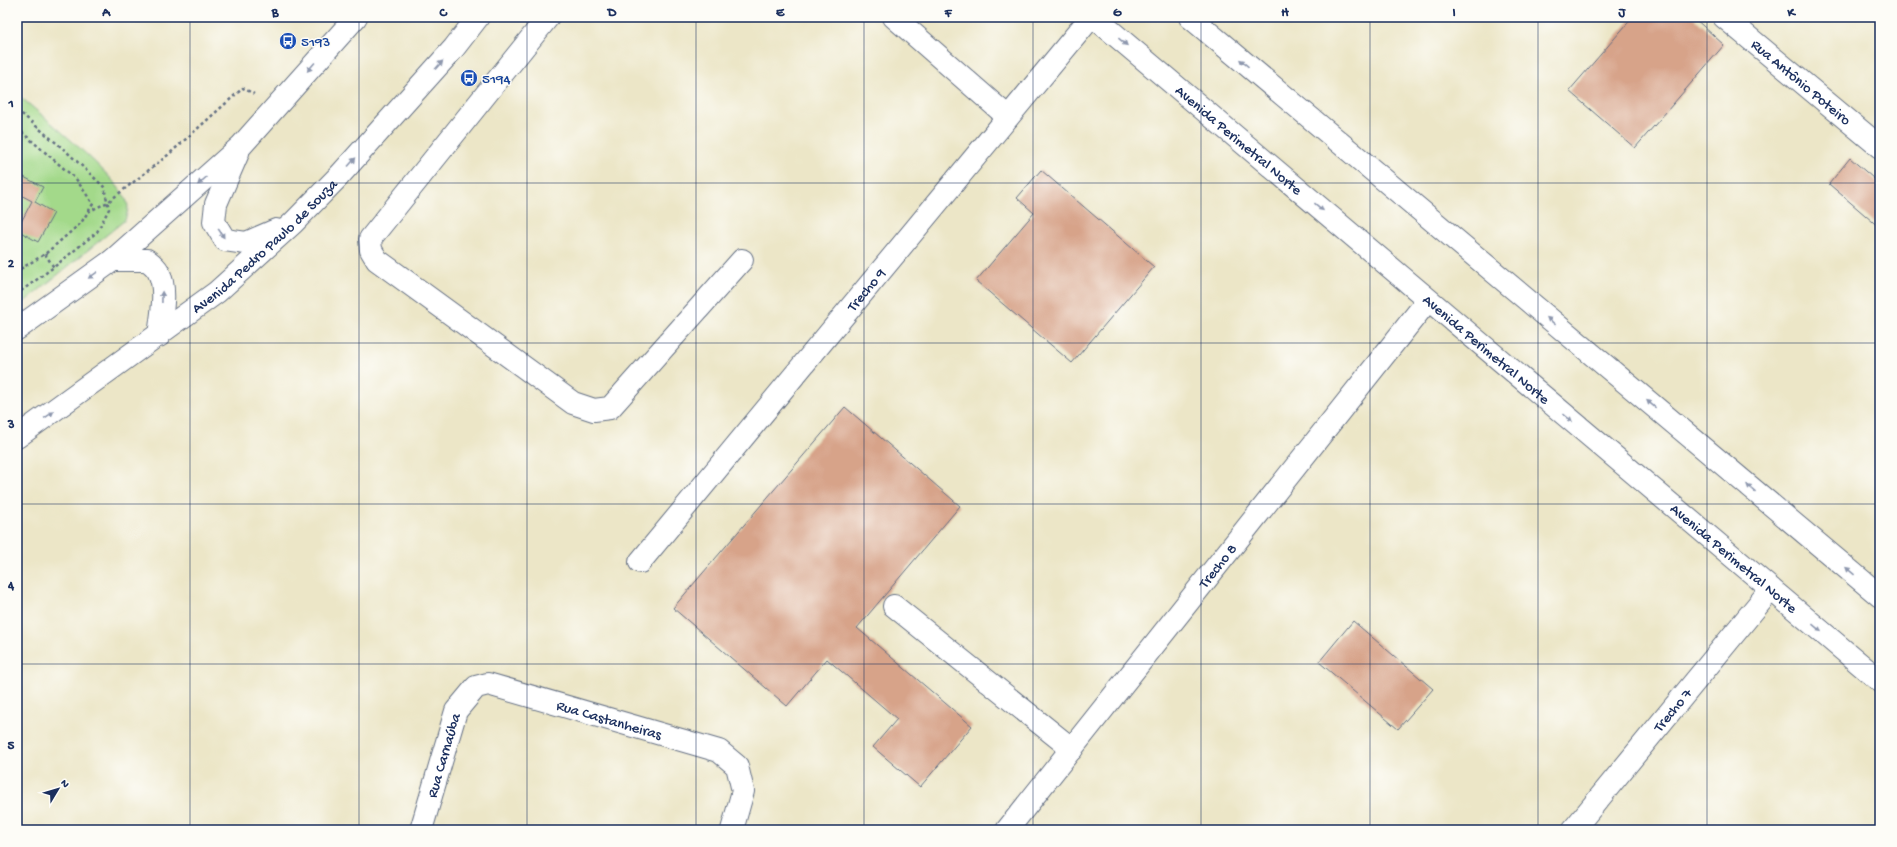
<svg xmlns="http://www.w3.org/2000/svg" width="1897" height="847" viewBox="0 0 1897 847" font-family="'Gochi Hand',sans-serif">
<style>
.green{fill:#a3d98a;stroke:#5f8474}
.building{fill:#d7a389}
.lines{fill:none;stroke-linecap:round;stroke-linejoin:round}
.minor-casing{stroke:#646f83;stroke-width:24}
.major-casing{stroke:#646f83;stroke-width:24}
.highway-casing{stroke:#646f83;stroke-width:24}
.path{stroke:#646f83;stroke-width:2.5;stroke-dasharray:3 3;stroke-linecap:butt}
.minor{stroke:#fff;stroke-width:22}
.major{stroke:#fff;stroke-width:22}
.highway{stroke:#fff;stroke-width:22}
.oneway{fill:#8d97ae}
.grid{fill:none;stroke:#1b2f5e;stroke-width:1;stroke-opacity:0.55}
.labels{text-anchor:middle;stroke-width:3;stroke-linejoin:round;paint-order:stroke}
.transit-label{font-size:15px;fill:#164399;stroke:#fdfcf7;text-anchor:start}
.street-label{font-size:15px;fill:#1b2f5e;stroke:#fdfcf7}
.neatline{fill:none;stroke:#1b2f5e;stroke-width:1.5}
.grid-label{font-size:13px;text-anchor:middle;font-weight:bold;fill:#1b2f5e}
</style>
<rect width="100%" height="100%" fill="#fdfcf7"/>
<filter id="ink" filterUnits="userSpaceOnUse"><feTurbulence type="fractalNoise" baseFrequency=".025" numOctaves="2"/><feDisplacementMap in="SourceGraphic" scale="8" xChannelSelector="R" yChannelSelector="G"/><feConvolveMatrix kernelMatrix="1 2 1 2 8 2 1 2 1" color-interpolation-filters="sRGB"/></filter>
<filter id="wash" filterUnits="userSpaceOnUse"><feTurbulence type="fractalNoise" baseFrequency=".012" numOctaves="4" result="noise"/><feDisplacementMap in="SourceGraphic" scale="16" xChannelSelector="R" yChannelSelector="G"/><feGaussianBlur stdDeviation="0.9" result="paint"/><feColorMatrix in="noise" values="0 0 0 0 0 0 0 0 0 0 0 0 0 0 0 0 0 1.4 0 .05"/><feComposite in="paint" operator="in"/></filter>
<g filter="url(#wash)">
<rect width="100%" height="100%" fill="#ece6c7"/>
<path class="green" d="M17,94c22,19 103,84 110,108 2,6 0,12 -2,18l-108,88z"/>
<g id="blocks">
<path class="building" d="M1633,17h60l31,28 -89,103 -66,-57z
M1850,158l30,26v44l-51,-44z
M1041,170l113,97 -82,96 -96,-82 58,-68 -17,-15z
M18,174l25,13 -8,15 19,11 -16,29 -21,-12 15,-29 -15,-8z
M845,407l115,99 -103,122 115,98 -52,61 -47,-40 24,-28 -70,-60 -40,47 -114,-98z
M1353,621l80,68 -35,40 -79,-67z"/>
</g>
</g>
<g filter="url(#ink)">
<use href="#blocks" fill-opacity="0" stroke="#646f83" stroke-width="1"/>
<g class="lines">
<defs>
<g id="minor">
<path d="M548,17l-178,222 1,11 6,10 196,143 21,7 16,-2 132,-148"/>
<path d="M894,17l114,100"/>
<path id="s1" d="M1724,17l156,130"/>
<path id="s2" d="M640,562l451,-545"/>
<path d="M894,606l178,143"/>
<path id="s3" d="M421,830l35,-119 20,-24 12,-3 231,67 18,15 6,25 -11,39"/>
<path id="s4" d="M1007,830l421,-530"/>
<path id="s5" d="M1573,830l198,-241"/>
</g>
<g id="major">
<path d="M238,153l-22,51 -2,18 11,18 21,3 30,-13"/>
<path d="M113,260h34c4,3 9,7 11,11 10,18 3,46 1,65"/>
<path d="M17,329l96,-69 128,-114 115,-129"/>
<path id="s6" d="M17,437l200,-145 76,-69 46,-47 115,-128 24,-31"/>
</g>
<g id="highway">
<path id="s7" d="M1094,17l786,664"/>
<path d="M1190,17l690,579"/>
</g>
</defs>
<use href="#minor" class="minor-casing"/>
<use href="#major" class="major-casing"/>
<use href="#highway" class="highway-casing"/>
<path class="path" d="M17,110l50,42 37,35 5,22 -12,23 -43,35 -37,27
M17,128l59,51 17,25 -12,19 -36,31 -28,17
M88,212l20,-10 60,-47 75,-67 11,6
M45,254l10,15"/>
<use href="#minor" class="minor"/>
<use href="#major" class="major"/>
<use href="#highway" class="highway"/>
</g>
<defs><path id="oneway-solid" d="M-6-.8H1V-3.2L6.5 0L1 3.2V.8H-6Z"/></defs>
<g class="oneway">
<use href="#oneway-solid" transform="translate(1123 42) rotate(40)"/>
<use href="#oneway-solid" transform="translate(1244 63) rotate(-140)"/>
<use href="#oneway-solid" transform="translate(439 65) rotate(-48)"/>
<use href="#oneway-solid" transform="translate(311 67) rotate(131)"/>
<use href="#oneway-solid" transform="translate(352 162) rotate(-48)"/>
<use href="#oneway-solid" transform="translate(202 181) rotate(138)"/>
<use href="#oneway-solid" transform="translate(1319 207) rotate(40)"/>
<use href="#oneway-solid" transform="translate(221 233) rotate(57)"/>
<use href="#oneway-solid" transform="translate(93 275) rotate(145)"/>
<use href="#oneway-solid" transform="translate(162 297) rotate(-89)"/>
<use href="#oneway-solid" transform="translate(1551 321) rotate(-140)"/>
<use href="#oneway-solid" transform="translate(1651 404) rotate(-140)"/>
<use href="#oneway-solid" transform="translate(49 415) rotate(-35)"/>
<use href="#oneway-solid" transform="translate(1568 418) rotate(40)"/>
<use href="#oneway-solid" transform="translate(1751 488) rotate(-140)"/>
<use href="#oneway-solid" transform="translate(1850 571) rotate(-140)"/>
<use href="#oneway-solid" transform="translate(1817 628) rotate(40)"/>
</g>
</g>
<path class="grid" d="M190,17v813M359,17v813M527,17v813M696,17v813M864,17v813M1033,17v813M1201,17v813M1370,17v813M1538,17v813M1707,17v813M17,183h1863M17,343h1863M17,504h1863M17,664h1863"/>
<defs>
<symbol id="bus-disc" viewBox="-11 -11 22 22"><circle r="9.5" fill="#1a4fb4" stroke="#fdfcf7"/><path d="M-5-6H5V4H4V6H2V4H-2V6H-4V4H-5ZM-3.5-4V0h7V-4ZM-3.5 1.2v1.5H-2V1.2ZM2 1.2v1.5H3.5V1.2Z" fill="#fff"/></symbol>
</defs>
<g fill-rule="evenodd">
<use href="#bus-disc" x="278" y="31" width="20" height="20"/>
<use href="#bus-disc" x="459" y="68" width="20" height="20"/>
</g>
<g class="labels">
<g class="transit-label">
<text x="301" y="46">5193</text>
<text x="482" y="83">5194</text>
</g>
<g class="street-label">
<text dy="5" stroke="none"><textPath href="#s1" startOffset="101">Rua Antônio Poteiro</textPath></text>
<text dy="5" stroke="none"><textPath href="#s7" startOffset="190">Avenida Perimetral Norte</textPath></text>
<text dy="5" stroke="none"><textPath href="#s6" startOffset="313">Avenida Pedro Paulo de Souza</textPath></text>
<text dy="5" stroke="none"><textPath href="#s2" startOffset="354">Trecho 9</textPath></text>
<text dy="5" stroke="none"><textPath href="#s7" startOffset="514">Avenida Perimetral Norte</textPath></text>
<text dy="5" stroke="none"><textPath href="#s7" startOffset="838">Avenida Perimetral Norte</textPath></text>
<text dy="5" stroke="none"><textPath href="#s4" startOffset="338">Trecho 8</textPath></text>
<text dy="5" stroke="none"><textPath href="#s5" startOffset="156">Trecho 7</textPath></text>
<text dy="5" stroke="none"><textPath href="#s3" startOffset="294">Rua Castanheiras</textPath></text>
<text dy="5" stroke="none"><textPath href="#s3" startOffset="78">Rua Carnaúba</textPath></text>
</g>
</g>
<rect width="1897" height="847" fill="none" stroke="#fdfcf7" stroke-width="44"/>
<g transform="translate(58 789) rotate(52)" stroke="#fdfcf7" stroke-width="3" paint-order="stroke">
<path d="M0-3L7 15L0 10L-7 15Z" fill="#1b2f5e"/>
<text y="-6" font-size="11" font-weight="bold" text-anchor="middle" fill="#1b2f5e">N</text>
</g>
<rect x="22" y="22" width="1853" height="803" class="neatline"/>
<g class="grid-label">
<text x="106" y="16">A</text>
<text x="275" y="16">B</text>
<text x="443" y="16">C</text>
<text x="612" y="16">D</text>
<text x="780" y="16">E</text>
<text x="948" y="16">F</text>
<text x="1117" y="16">G</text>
<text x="1285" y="16">H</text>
<text x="1454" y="16">I</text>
<text x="1622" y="16">J</text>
<text x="1791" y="16">K</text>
<text x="11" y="107">1</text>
<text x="11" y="267">2</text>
<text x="11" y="428">3</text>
<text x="11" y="589">4</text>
<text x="11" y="749">5</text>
</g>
</svg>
